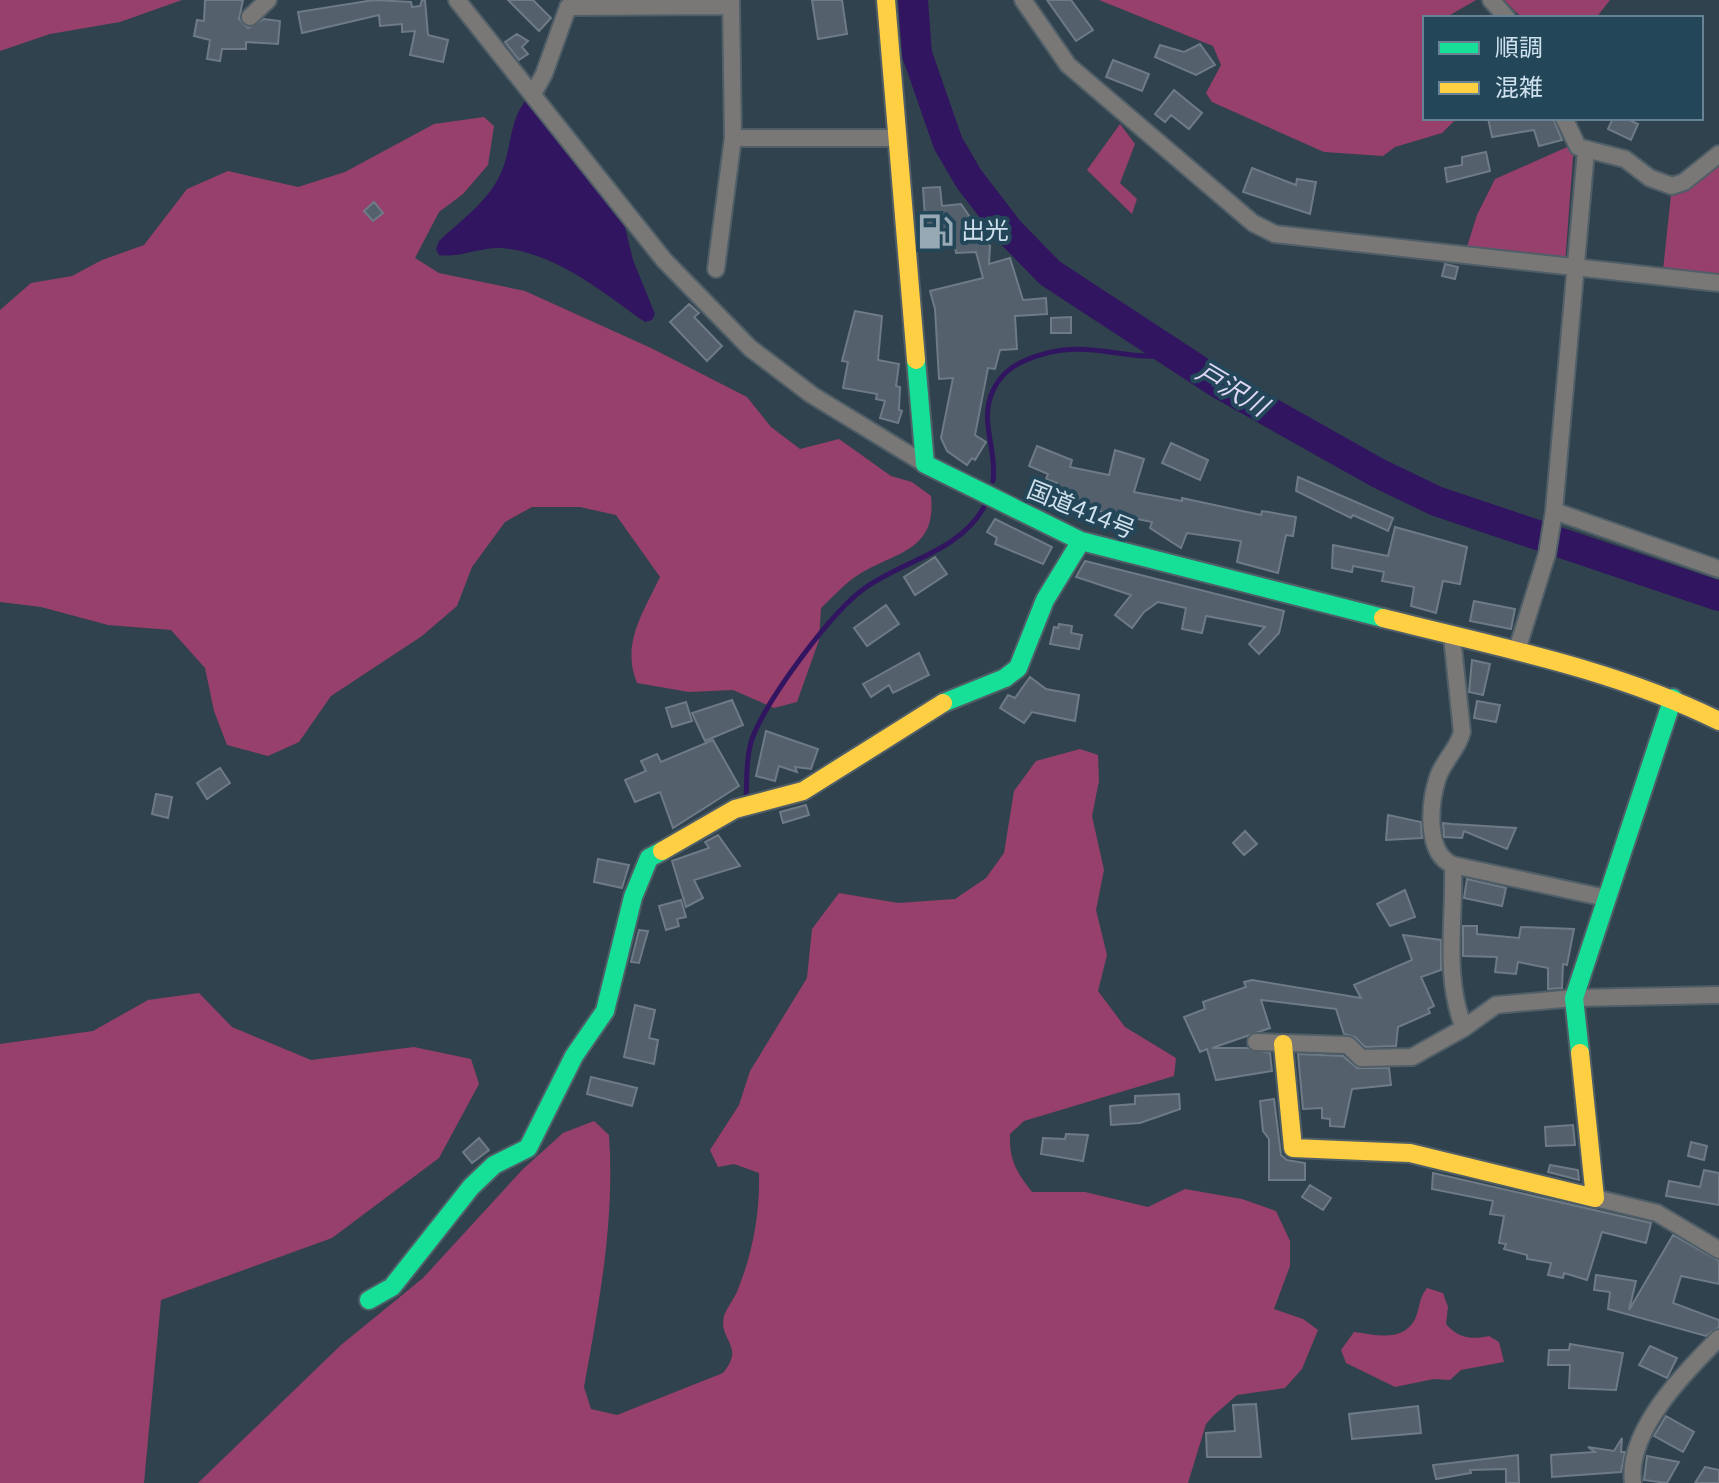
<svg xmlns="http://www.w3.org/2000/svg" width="1719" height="1483" viewBox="0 0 1719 1483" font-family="Lato,'Noto Sans JP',sans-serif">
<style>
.green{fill:#97406b}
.water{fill:#311560}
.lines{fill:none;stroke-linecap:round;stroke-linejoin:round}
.stream{stroke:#311560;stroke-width:5}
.river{stroke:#311560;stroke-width:30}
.building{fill:#54606b;stroke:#6e7b86;stroke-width:2}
.street-casing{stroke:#4f5e67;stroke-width:20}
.fast-casing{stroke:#4f5e67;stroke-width:22}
.slow-casing{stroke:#4f5e67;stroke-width:22}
.street{stroke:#797877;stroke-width:16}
.fast{stroke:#16e098;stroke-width:18}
.slow{stroke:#ffcf43;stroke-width:18}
.labels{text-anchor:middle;stroke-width:8;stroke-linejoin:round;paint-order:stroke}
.poi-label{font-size:24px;fill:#cfe1ed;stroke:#244659;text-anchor:start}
.street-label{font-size:24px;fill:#cfe1ed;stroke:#244659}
.water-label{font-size:26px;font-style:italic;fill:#ddd7f4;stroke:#244659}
</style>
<rect width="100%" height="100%" fill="#30424d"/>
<path class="green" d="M0,0h182l-62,22 -70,12 -50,17z
M1099,0h377l-31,18h-20v100h32l-15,15 -47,14 -12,9 -59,-4 -112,-50 -6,-9 15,-28 -8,-19z
M1504,0h106l-14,18h-74z
M484,117l10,9 -6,39 -25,29 -24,18 -24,46 24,15 86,18 126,57 96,49 24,30 29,22 39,-10 52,37 21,6 19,14c6,56 -37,56 -73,79 -13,8 -25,22 -37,33l-2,32 -22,62 -23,6 -41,-18 -44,2 -52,-9c-16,-39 6,-70 23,-106l-44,-62 -36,-8h-48l-27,15 -33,45 -15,39 -35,30 -91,60 -32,46 -31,14 -41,-11 -13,-34 -9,-43 -34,-38 -63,-5 -67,-18 -41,-5v-292l31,-27 41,-7 30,-16 42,-15 43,-56 41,-18 70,16 47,-15 89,-48z
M1120,124l15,20 -15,39 17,16 -5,15 -45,-44z
M1574,144l-9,120 -101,-8 13,-41 18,-36z
M1719,155v123l-56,-8 8,-75z
M1080,749l18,6 1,26 -7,35 12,54 -8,40 11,45 -9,36 27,36 51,31 -2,18 -150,45 -14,13c-1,25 6,38 22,58h53l63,15 37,-18 57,10 34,12 14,30v25l-16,43 29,10 15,11 -16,39 -17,19 -48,7 -24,21 -7,8 -18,59h-990l143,-138 82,-67 100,-109 40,-36 31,-12 15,14c6,86 -10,168 -25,252l7,22 26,6 106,-42c23,-28 -5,-32 1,-57 3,-9 11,-18 14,-27 15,-37 22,-76 21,-116l-25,-9 -16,3 -8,-17 29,-45 11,-34 57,-93 5,-49 27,-36 59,10 57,-4 31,-21 18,-25 10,-62 22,-30z
M199,993l33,34 79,33 103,-13 57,12 8,25 -40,74 -107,80 -171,62 -17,183h-144v-439l93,-13 55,-31z
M1427,1288l16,5 5,14 -2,17c12,14 25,16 43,12l10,6 5,20 -43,8 -11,10 -16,-1 -39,8 -49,-24 -5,-13 13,-18c23,3 50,11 62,-15 4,-11 3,-19 11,-29z"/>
<path class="water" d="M525,101l100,126 8,33 22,54 -3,6 -7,2c-43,-30 -90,-70 -144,-74 -22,-1 -41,10 -62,7l-3,-6 3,-8c20,-19 47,-38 60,-64 13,-25 9,-53 26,-76z"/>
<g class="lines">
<path class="stream" d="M993,481c4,-27 -10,-53 -4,-79 5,-20 17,-33 35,-41 61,-27 96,2 152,-6
M746,799c1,-20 0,-42 6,-60 15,-40 79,-127 113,-151 39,-28 94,-36 119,-81"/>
<path class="river" d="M913,0l4,54 31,89 21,36 40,52 41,42 168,110 160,90 58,28 283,95"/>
</g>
<path class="building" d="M205,0h38l-4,19 9,9 16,-9 16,2 -2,23 -32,-2v7h-24l-2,12 -13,-2 3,-19 -16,-4 3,-16 7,1z
M374,0l37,2 1,5 8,-1 2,-6h3l3,35 20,5 -5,22 -33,-7 5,-24 -13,1v-8l-22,2 -1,-11 -77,18 -4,-21z
M508,0h25l18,18 -12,13z
M812,0h30l5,34 -29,5z
M1047,0h24l22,30 -17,11z
M517,34l11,7 -6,6 6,7 -9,6 -14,-18z
M1200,44l15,21 -19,10 -41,-18 5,-12 24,7z
M1113,60l36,14 -7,17 -36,-14z
M1174,90l28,23 -13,16 -18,-14 -6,7 -10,-8z
M1488,118h65l9,22 -23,6 -5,-16 -42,7z
M1613,118h12l13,6 -7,16 -23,-11z
M1486,152l4,19 -43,11 -2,-14 17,-3v-8z
M1252,168l44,17 1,-6 19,3 -6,32 -67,-22z
M940,187l2,19 19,-2 29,42 -1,18 21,-6 13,42 23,-2 1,16 -32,2 2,33 -17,1 -5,19 -7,-1 -13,67 11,7 -11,18 -3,-2 -5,7 -20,-14 -6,-13 12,-60 -14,1 -4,-70 -5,-18 53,-13 -7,-26 -20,1 -1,-6 -28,1 -4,-60z
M374,202l9,11 -10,8 -9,-10z
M1445,264l13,3 -3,12 -13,-3z
M689,304l10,9 -5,4 28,29 -15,15 -37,-39z
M855,311l27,5 -4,44 21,4 -3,22 4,1 -1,23 3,1 -4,12 -18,-5 5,-17 -9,-2 1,-5 -34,-6 5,-26 -6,-1z
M1071,317v16h-20v-15z
M1171,443l37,17 -8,20 -38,-17z
M1037,446l35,14 -2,7 39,8 6,-25 29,9 -10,33 48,9v-3l79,17 1,-4 7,1 27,5 -3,19 -7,-1 -8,38 -41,-11 4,-21 -54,-8 -6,15 -31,-20 2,-6 -83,-17 -2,9 -15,-8 5,-23 -11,-4 2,-5 -19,-8z
M1298,477l95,41 -5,13 -35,-16 -2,3 -55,-27z
M995,519l57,28 -9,17 -48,-20 2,-6 -10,-6z
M1395,527l72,20 -7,37 -17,-3 -7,32 -25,-7 3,-19 -32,-6 2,-9 -31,-6 -1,6 -20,-4 1,-23 55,11z
M935,557l12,17 -32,21 -11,-18z
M1085,561l199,50 -5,22 -20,21 -10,-10 16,-17 -59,-11 -4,17 -20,-4 4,-21 -28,-6 -14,10 -12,16 -17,-13 16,-20 -55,-18z
M1474,601l41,8 -4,20 -41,-8z
M886,605l13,19 -32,22 -13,-18z
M1059,624l13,2 -1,7 11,2 -3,14 -29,-5 4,-17 4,1z
M919,653l10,22 -36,18 -4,-8 -18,12 -8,-13z
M1472,660l18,4 -7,31 -14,-3z
M1030,677l16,12 33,6 -4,26 -43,-9 -8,11 -24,-15 8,-13 7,3z
M732,700l11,25 -38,16 -13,-28z
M1477,701l23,4 -4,17 -22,-4z
M686,702l6,19 -20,6 -6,-19z
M766,731l52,18 -7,20 -16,-2 2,5 -18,-6 -4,15 -19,-5z
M713,740l26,46 -66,42 -13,-36 -25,10 -10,-22 21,-9 -5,-10 16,-7 4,8z
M220,768l10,15 -23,16 -10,-16z
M156,794l16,3 -4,21 -16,-4z
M806,805l3,10 -26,8 -3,-11z
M1388,815l33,7 1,16 -36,2z
M1443,823l9,1 64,4 -9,21 -43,-18 -2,7 -18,-1z
M1245,831l12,13 -13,11 -11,-12z
M718,835l22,31 -46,14 9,18 -17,9 -14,-46 37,-13 -4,-6z
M598,859l31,6 -7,23 -28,-6z
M1467,879l39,9 -4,18 -38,-8z
M1405,890l10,27 -25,9 -13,-22z
M681,900l5,17 -9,2 2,7 -13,4 -7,-24z
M1463,926h14v8l42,4 2,-11 53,2 -7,36 -4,-1 -1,24 -14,1v-21l-30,-6 -2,12 -21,-2 2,-15 -34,-1z
M639,930l9,1 -9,32 -8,-1z
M1403,935l38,5v30l-20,7 13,29 -6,3 2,4 -32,14 -2,19 -31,1 -10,-10 -11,-3 -8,-25 -75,-9 9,28 -58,20h35l23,5 2,18 -56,9 -9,-31 -7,3 -16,-35 21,-8 -2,-7 43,-15 -2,-5 8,-2 109,18 -7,-13 58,-25z
M635,1005l20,5 -6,28 9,2 -4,24 -30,-7z
M1298,1054l45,2 14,12h32l2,17 -39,4 -8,38 -14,-1v-7l-8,-1v-10l-19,1z
M591,1077l46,11 -5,18 -45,-12z
M1179,1094l1,15 -40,14 -29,2 -1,-19 25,-2v-8z
M1274,1099l7,56 6,5 18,3v17h-36v-41l-6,-8 -3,-30z
M1573,1125l2,20 -29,1 -1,-19z
M1066,1134l22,1 -5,26 -42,-7 2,-16 22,1z
M479,1138l10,12 -17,13 -9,-11z
M1691,1142l16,4 -3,14 -16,-4z
M1550,1165l28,5 1,10 -31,-8z
M1704,1170l15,3v32l-53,-9 3,-15 31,6z
M1433,1173l218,50 -5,20 -44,-11 -15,48 -23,-7 -1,5 -15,-3 3,-12 -24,-4v-4l-23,-6 2,-5 -7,-1 5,-27 -14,-2 3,-13 -61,-12z
M1310,1185l21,13 -8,12 -21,-13z
M1673,1235l46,26v23l-38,-8 -8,27 46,17v7l-13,9 -98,-27 2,-17 -16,-2 2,-15 40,6 -7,29z
M1570,1344l53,9 -7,37 -47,-2 1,-23h-22l1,-15h20z
M1650,1346l27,12 -10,20 -28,-13z
M1256,1404l5,53h-54l-1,-24 29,-2 -2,-26z
M1418,1406l3,27 -69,6 -3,-25z
M1666,1416l28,16 -11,20 -29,-16z
M1622,1438l-1,14h4l-4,20 -69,5 -1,-22 44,-3 -7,-5 26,4z
M1518,1455l1,28h-13v-14l-36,1 1,3 -35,6 -3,-14z
M1647,1456l32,6 -12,21 -23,-3z
M1705,1467l14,3v13h-24z"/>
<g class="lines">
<defs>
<path id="street" d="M457,0l207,260 86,88 62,47 113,69
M731,0l2,138h164
M1023,0l45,65 185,158 22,11 444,49
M1491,0l16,18
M250,17l18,-17
M533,94l11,-20 24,-67 163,-1
M1564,118l14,29 47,12 25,19 22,8 12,-4 35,-28
M716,269l17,-131
M1554,511l165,58
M1452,636l10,96c-4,17 -18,28 -24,45 -8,24 -14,76 15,88 2,55 -10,111 11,163
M1517,650l30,-96 7,-43 32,-360
M1453,865l153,33
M1256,1042l92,3 13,13 51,-1 52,-29 32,-23 78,-7 145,-3
M1595,1198l62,15 62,37
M1633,1483c-7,-52 52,-111 86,-145"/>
<path id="fast" d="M916,360l9,104 156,77 302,77
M943,703l62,-25 13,-10 27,-68 36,-59
M1580,1053l-6,-55 99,-300
M369,1300l23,-13 79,-100 23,-22 34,-17 46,-92 31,-45 28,-114 16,-39 13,-7"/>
<path id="slow" d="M886,0l30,360
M1383,618c114,29 231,51 336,103
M662,851l73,-42 68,-18 140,-88
M1283,1044l10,104 117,5 185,45 -15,-145"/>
</defs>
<use href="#street" class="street-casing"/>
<use href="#fast" class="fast-casing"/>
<use href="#slow" class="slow-casing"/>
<use href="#street" class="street"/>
<use href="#fast" class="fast"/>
<use href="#slow" class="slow"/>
</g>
<defs>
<symbol id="fuel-bare" viewBox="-9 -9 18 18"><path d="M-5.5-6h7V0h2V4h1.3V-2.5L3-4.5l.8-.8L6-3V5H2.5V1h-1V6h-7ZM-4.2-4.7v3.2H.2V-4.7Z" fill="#97a9b5" stroke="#244659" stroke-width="2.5" paint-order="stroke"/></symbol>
</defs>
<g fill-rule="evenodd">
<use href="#fuel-bare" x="910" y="206" width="51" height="51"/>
</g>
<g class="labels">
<g class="poi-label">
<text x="961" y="239">出光</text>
</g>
<g class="street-label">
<text transform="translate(1081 510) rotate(22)" y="8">国道414号</text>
</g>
<g class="water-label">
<text transform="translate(1232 389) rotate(31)" y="9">戸沢川</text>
</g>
</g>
<rect x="1423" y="16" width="280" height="104" fill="#244659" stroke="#688494" stroke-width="2"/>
<rect x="1439" y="42" width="40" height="12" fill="#16e098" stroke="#688494" stroke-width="2"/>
<text x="1495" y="56" font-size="24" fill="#cfe1ed">順調</text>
<rect x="1439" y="82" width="40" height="12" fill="#ffcf43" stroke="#688494" stroke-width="2"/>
<text x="1495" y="96" font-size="24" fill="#cfe1ed">混雑</text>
</svg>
